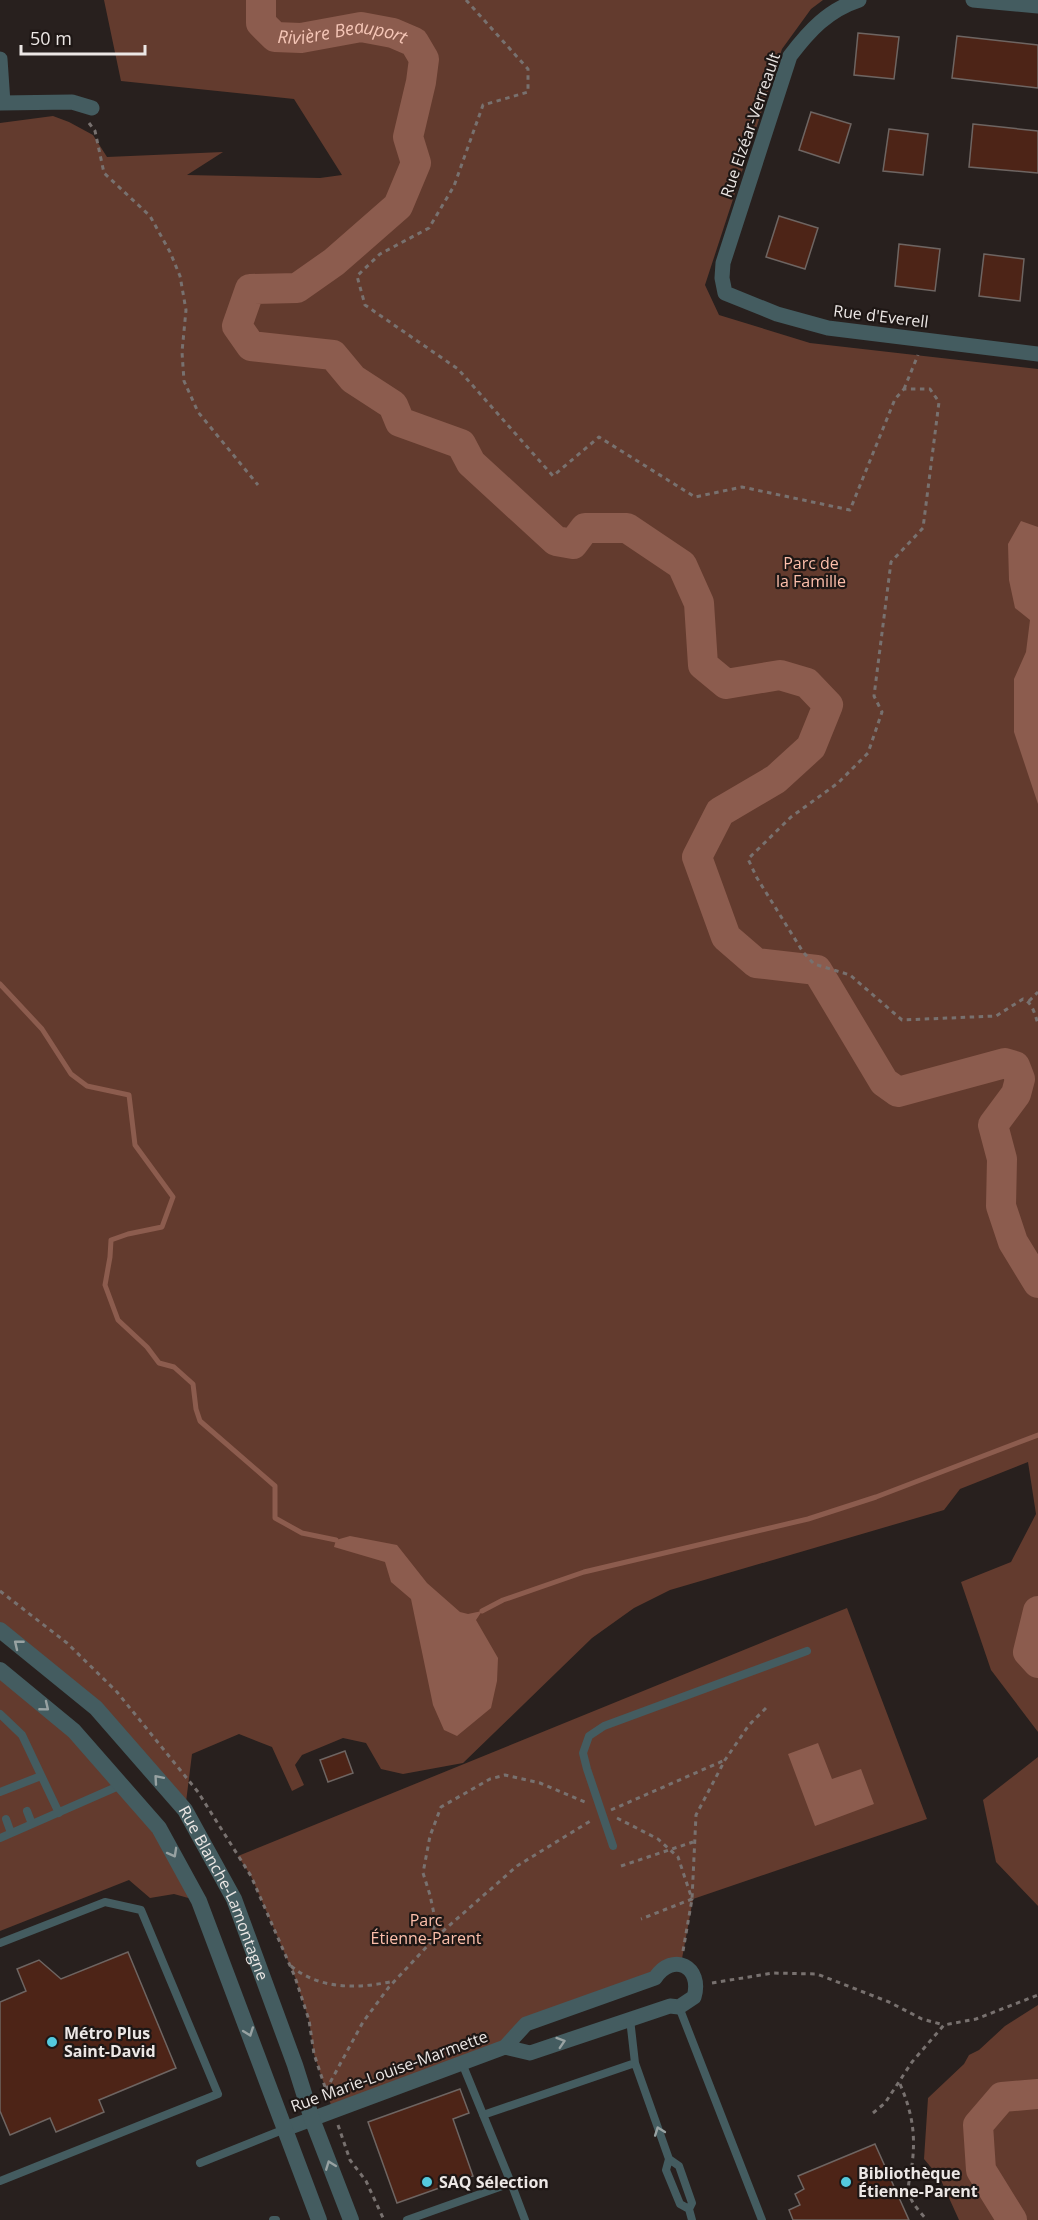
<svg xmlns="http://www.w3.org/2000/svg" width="1038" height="2220" viewBox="0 0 1038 2220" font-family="'Open Sans',sans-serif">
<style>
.green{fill:#633b2e}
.water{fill:#8c5c4e}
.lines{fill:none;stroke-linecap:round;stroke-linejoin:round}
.stream{stroke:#8c5c4e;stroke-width:5}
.river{stroke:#8c5c4e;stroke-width:30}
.building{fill:#4d2417;stroke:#6e6562;stroke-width:1.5}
.path{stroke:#78716f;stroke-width:3;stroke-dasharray:4.5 4.5;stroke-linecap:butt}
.service{stroke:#445c60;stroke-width:8}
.minor{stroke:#445c60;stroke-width:15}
.tertiary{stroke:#445c60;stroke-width:16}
.oneway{stroke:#98a2a2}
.poi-dot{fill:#54cade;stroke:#1e1715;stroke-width:2}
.labels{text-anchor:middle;stroke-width:4.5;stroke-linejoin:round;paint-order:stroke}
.street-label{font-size:16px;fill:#ece7e5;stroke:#1e1715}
.park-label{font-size:16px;fill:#fdbfab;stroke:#1e1715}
.poi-label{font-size:16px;font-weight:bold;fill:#ece7e5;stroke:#1e1715;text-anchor:start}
.water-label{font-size:18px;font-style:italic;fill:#f5c6b7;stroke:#1e1715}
</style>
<rect width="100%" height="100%" fill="#28201e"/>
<path class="green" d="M104,0h719l-12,9 -29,40 -77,236 14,30 91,28 228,26v1363l-47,-62 -30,-88 50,-20 25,-48 -8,-52 -68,27 -16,21 -274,80 -36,18 -42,30 -129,125 -60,11 -22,-5 -15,-26 -23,-5 -41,17 -7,10 9,20 -12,6 -20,-44 -33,-13 -47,20 -7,56 -89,-102 -96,-78v-1507l53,-7 16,6 24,13 14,22 116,-5 -36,23 133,3 22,-3 -48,-76 -173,-18z
M847,1608l80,211 -234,80 -12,65 -155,60 -21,23 -172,64 -19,-57 -5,-34 -14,-43 -44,-101 -13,-20z
M0,1670l121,115 78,116 -25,-7 -24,4 -21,-18 -129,51z
M1038,1757v149l-42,-44 -13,-62z
M1038,2005v215h-79l-19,-42 -16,-19 4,-61 36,-34 5,-9 10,-5 26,-24z"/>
<path class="water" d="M1021,521l17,6v277l-24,-72v-53l12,-27 4,-32 -15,-12 -6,-28 -1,-36z
M350,1536l47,9 30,38 33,29 8,2 14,-3 -6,9 22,38 -1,23 -6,27 -34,28 -13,-6 -11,-25 -22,-106 -20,-17 -6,-20 -51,-15 2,-7z
M818,1743l14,36 29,-10 13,35 -59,22 -27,-72z"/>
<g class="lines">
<path class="stream" d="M0,984l42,45 29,45 16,12 42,9 6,50 38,52 -11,30 -34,7 -17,6 -1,17 -5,28 13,35 29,27 12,16 15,4 19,17 3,25 4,12 75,65v32l27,15 34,7
M482,1611l21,-11 81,-28 224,-53 68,-22 162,-62"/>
<g class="river">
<path id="s1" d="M261,0v23l14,14 26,1 60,-11 32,6 21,9 10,17 -3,23 -13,55 8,26 -18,43 -64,56 -37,26 -47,1 -13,37 14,20 82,9 20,24 40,26 7,17 61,22 10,19 85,78 17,3 12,-16h42l55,37 17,38 4,62 23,19 54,-9 27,8 21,22 -17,42 -35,32 -56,33 -23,45 29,80 30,26 61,7 67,112 14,10 107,-29 10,3 5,13 -4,15 -23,31 9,34 -1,47 12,36 25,41"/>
<path d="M1038,1611l-10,41 10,11"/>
<path d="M1012,2220l-31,-50 -3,-45 24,-28 36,-3"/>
</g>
</g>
<path class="building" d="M858,33l41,4 -5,42 -40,-4z
M957,36l81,9v43l-86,-10z
M811,112l40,12 -12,39 -40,-13z
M973,124l65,7v42l-69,-6z
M889,129l39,5 -5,41 -40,-4z
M779,216l39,12 -13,41 -39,-12z
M899,244l41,5 -5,42 -40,-5z
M984,254l40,5 -4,42 -41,-5z
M345,1751l8,22 -25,9 -8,-22z
M128,1952l48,116 -77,32 5,12 -48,20 -6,-14 -40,17 -10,-24v-109l26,-11 -9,-22 22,-9 22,19z
M460,2089l9,24 -16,6 20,57 -76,27 -29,-81z
M875,2144l34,76h-116l-4,-10 11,-5 -5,-11 9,-5 -6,-13z"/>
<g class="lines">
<path class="path" d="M466,0l62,69v23l-45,13 -29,81 -25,42 -49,26 -23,22 8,29 93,64 95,107 46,-39 96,60 47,-10 108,23 45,-111 9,-10h26l9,13 -16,126 -32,34 -17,134 8,16 -14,41 -30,30 -47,34 -43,42 9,19 46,74 11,12 36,11 52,45 94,-4 27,-17c10,4 12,16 15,25
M89,123l6,8 9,42 46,43 20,36 10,24 6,34 -4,42 2,29 14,31 60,73
M904,389l14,-34
M1029,1001l9,-9
M0,1591l67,52 50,49 81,100 53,84 44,101 14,43 5,34 14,42
M611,1810l114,-50
M617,1818l41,21 20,18 14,42 -51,20
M621,1866l72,-24
M434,1939v-25l-4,-19 -7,-22 7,-37 11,-29 49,-28 15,-4 35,8 47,20
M683,1951l9,-52 4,-84 29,-55 24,-35 18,-18
M291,1966c29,24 68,23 103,15
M712,1983l61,-10 44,1 72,28 33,17 22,6
M900,2084c12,28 16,50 12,81 -1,9 -5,20 -3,28 2,10 12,20 18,27
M326,2090l37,-68 26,-35 45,-48 83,-73 75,-46
M873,2113l12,-10 27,-41 32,-37 32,-6 62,-24
M338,2125l12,35 16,21 18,39"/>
<path class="service" d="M0,1714l22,21 37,78
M0,1792l41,-16
M27,1811l5,13
M6,1819l5,14
M0,1838l121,-53
M613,1846l-26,-77 -4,-16 6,-17 15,-10 203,-75
M0,1943l105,-41 36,8 77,184 -218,87
M679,2007l83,213
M635,2063l34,96 10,7 13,37 -3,6 3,11
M483,2115l152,-52 -5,-44
M669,2159l-3,11 14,34 9,5
M200,2163l85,-34
M511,2183l14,37
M273,2220h3
M407,2220l104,-37 -49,-120"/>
<path class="minor" d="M859,0c-31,10 -50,31 -69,56l-67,207 -1,15 3,15 52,21 51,14 210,26
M973,0l65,6
M0,59l3,44
M0,103l72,-1 20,6
M285,2129l220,-82 21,-23 129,-46c18,-27 48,-11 39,19l-15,10 -9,-1 -140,47 -25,-6"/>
<g class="tertiary">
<path id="s2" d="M0,1630l96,78 89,102 49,89 61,166 17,54 39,101"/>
<path d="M0,1670l74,61 85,97 40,73 120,319"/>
</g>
</g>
<defs><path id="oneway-chevron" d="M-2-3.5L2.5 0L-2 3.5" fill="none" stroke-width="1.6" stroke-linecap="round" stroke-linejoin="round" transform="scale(1.5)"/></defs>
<g class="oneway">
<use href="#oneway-chevron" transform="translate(18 1644) rotate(-141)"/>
<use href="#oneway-chevron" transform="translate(45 1707) rotate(39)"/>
<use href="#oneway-chevron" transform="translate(158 1779) rotate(-131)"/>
<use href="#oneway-chevron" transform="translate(173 1853) rotate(61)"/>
<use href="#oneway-chevron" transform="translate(249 2032) rotate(70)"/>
<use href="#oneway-chevron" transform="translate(561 2042) rotate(-18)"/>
<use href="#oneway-chevron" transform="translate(659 2131) rotate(-110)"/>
<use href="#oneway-chevron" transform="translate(330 2165) rotate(-111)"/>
</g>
<g class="poi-dot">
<circle cx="52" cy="2042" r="6"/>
<circle cx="427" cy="2182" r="6"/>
<circle cx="846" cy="2182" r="6"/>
</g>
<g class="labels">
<g class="street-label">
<text transform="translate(750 125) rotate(-71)" y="6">Rue Elzéar-Verreault</text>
<text transform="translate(881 316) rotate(7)" y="6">Rue d'Everell</text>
<text dy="6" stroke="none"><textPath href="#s2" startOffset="351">Rue Blanche-Lamontagne</textPath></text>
<text transform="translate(389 2071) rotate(-20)" y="6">Rue Marie-Louise-Marmette</text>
</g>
<g class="park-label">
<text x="811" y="569">Parc de<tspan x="811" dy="18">la Famille</tspan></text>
<text x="426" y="1926">Parc<tspan x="426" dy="18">Étienne-Parent</tspan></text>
</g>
<g class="poi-label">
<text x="64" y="2039">Métro Plus<tspan x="64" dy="18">Saint-David</tspan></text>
<text x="858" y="2179">Bibliothèque<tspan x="858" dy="18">Étienne-Parent</tspan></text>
<text x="439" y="2188">SAQ Sélection</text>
</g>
<g class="water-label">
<text dy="6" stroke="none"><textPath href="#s1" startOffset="111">Rivière Beauport</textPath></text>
</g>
</g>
<path d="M21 45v9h124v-9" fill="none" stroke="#ece7e5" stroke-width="3"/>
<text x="30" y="45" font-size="18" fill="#ece7e5" stroke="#1e1715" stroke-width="4.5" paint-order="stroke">50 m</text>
</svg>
